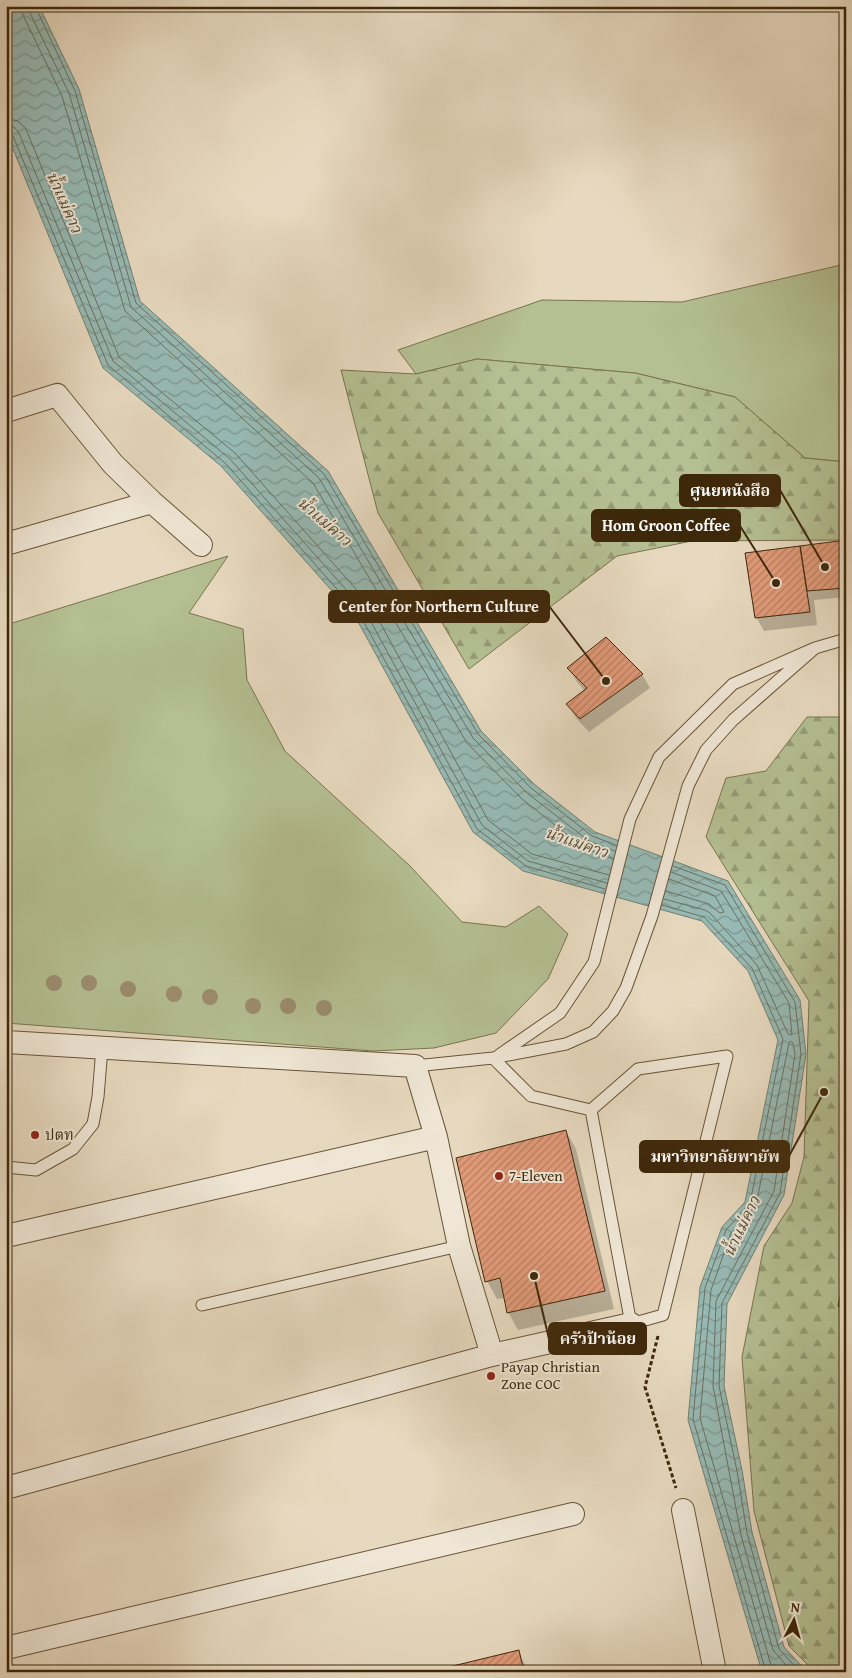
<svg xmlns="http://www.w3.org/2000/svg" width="852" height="1678" viewBox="0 0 852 1678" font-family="'Gentium Book Plus','Noto Serif Thai',serif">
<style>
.green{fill:#b4bf92;stroke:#79744e}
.forest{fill:url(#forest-firs);stroke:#79744e}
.water{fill:url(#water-waves);stroke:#738071}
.shadow{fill:#0003}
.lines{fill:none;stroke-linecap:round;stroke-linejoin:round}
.shore{stroke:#6a7160;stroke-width:1}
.building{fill:url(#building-hatch);stroke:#3e280a}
.lane-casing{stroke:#685437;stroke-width:13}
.street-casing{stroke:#685437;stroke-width:24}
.path{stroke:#3e280a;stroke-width:3;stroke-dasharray:4 2.5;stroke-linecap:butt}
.lane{stroke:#efe6d5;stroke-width:11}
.street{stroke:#efe6d5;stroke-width:22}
.tree{fill:#9b8d6e}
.poi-dot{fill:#8f2418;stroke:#efe6d5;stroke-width:2}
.labels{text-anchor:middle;stroke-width:4;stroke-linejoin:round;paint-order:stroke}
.poi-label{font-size:15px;fill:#3e280a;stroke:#efe6d5;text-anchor:start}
.water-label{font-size:16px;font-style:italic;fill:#544c35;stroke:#efe6d5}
.leader{fill:none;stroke:#3e280a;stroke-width:2}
.callout-dot{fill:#3e280a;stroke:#efe6d5;stroke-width:2}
.callout{fill:#3e280a;stroke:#3e280a;stroke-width:2}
.callout-label{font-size:16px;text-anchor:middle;font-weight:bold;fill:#fff}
</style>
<defs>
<pattern id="forest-firs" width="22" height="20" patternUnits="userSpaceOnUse" patternTransform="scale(1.25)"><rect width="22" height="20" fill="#b4bf92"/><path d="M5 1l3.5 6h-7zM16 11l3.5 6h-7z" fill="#949b75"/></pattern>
<pattern id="water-waves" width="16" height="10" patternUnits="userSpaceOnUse" patternTransform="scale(1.25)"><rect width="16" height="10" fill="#97bab5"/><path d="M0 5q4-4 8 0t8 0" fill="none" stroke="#7d9791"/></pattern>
<pattern id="building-hatch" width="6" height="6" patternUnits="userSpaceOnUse" patternTransform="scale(1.25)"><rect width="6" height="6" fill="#e19a79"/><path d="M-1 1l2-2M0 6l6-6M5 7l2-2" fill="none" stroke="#b87e61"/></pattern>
</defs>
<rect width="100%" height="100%" fill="#e7d9bf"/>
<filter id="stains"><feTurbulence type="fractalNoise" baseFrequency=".004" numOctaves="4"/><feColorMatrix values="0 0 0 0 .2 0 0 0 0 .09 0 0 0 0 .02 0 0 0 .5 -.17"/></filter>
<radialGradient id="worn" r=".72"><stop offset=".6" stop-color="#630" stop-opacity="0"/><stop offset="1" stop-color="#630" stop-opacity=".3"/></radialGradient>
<path class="green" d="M841,265l5,13v184l-41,-4 -70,-61 -100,-24 -158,-14 -61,15 -18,-24 144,-50 140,2z
M228,556l-39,57 54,16 4,51 38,71 125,115 52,56 44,5 33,-21 29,28 -20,45 -52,54 -62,15 -61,3 -367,-28v-398z"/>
<path class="forest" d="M477,359l158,14 100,24 70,61 41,4v78l-154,1 -75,15 -148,113 -91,-156 -37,-143 75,4z
M807,717h39v955h-31l-26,-26 -35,-135 -12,-154 22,-111 28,-43 12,-46 5,-156 -103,-164 20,-59 40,-7z"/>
<path class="water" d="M6,6h33l40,83 61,212 188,170 153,260 53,53 61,48 133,49 72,119 6,54 -22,141 -57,109 -3,82 18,84 10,62 32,115 23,25h-45l-74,-252 12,-133 22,-60 23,-25 33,-162 -30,-69 -46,-50 -179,-50 -50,-39 -117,-214 -135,-152 -118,-98 -97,-236z"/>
<path class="shadow" d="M846,542v55l-32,3 3,25 -53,6 -8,-14 -9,-63z
M569,668l73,6 8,14 -61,44 -13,-14 -8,-13 17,-14 -8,-9z
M566,1131l10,18 38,160 -96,21 -10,-18 -3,-14 -8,1 -10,-18z
M846,1277v40l-6,-11z
M518,1651l11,21h-96z"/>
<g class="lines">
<path class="shore" d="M21,6l2,9 39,81 63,215 188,172 154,260 55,56 62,49 29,11
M29,6l1,7 39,80 62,214 188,171 154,260 54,55 62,48 26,10
M35,6l40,85 61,212 188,171 154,260 53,54 61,48 24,9
M6,118l12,3 8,8 93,228 116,96 136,153 117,214 44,34 77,21
M6,125l8,2 5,6 94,228 117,98 135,152 117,214 46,36 79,22
M6,132h4l3,4 95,229 117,98 135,152 117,214 49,37 79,23
M673,866l52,19 70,117 6,52 -21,139 -58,110 -3,83 18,85 10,62 32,116 21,23
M666,891l43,13 11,9 4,-1 -9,-16 -46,-17
M664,899l41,11 5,3 47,52 31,69 4,1 -3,-32 -68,-112 -50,-19
M662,905l42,12 48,51 31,71 -33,164 -24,27 -21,58 -12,131 73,253
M773,1672l-73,-254 11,-128 20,-57 25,-28 33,-162 2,-2 2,2 2,11 -21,137 -58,110 -3,85 28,149 32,115 19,22"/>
</g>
<path class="building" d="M846,540v48l-39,3 -7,-45z
M800,546l10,66 -55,6 -10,-65z
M606,637l37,37 -63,45 -14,-15 21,-16 -20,-20z
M566,1130l39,161 -98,22 -7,-35 -15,4 -29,-124z
M846,1271v37l-8,-2z
M519,1650l5,22h-96z"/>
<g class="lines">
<defs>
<path id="lane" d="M499,1055l61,-42 34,-51 36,-143 29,-62 74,-73 82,-36 31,-9
M493,1058l38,38 60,14 40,214 32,-9 64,-259 -89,13 -47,41
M415,1066l78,-8 73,-14 27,-12 20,-21 13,-23 26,-72 36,-130 18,-36 27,-30 82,-72
M6,1167l30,3 37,-21 20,-25 5,-27 4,-49
M202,1305l257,-59"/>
<path id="street" d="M6,411l51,-16 56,69 39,38 49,43
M6,544l146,-42
M6,1042l409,24 21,71 23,109 33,109
M6,1236l430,-99
M6,1488l486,-133 139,-31
M683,1510l32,162
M6,1648l567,-134"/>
</defs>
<use href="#lane" class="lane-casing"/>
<use href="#street" class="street-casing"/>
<path class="path" d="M658,1336l-13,51 31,101"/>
<use href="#lane" class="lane"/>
<use href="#street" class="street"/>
</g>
<g class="tree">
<circle cx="54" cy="983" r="8"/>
<circle cx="89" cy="983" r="8"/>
<circle cx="128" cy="989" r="8"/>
<circle cx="174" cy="994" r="8"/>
<circle cx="210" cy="997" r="8"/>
<circle cx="253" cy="1006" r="8"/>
<circle cx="288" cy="1006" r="8"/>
<circle cx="324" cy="1008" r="8"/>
</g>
<g class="poi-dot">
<circle cx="35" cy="1135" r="5"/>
<circle cx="499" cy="1176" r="5"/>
<circle cx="491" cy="1376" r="5"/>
</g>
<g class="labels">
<g class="poi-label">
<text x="45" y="1140">ปตท</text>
<text x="509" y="1181">7-Eleven</text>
<text x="501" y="1372">Payap Christian<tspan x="501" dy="17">Zone COC</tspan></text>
</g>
<g class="water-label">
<text transform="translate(65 202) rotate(66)" y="6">น้ำแม่คาว</text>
<text transform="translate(325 521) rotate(41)" y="6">น้ำแม่คาว</text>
<text transform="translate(577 842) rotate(19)" y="6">น้ำแม่คาว</text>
<text transform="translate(741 1226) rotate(-64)" y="6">น้ำแม่คาว</text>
</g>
</g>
<path class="leader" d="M825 567L780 490M776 583L740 526M606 681L549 606M824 1092L789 1156M534 1276L549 1339"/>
<g class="callout-dot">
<circle cx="825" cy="567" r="5"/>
<circle cx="776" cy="583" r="5"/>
<circle cx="606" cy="681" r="5"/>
<circle cx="824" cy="1092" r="5"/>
<circle cx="534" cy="1276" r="5"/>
</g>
<g class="callout">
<rect x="680" y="475" width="100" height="31" rx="5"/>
<rect x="592" y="510" width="148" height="31" rx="5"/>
<rect x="329" y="591" width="220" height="31" rx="5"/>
<rect x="640" y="1141" width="149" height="31" rx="5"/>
<rect x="549" y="1323" width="97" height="31" rx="5"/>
</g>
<g class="callout-label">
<text x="730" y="496">ศูนยหนังสือ</text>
<text x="666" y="531">Hom Groon Coffee</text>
<text x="439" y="612">Center for Northern Culture</text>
<text x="715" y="1162">มหาวิทยาลัยพายัพ</text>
<text x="598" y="1344">ครัวป้าน้อย</text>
</g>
<rect width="852" height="1678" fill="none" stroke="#e7d9bf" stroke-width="25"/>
<rect x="8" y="8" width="837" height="1663" fill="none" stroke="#3e280a" stroke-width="2.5"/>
<rect x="12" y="12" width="827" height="1653" fill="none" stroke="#3e280a"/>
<g transform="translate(794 1620) rotate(6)" stroke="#efe6d5" stroke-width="4" paint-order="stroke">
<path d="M0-4L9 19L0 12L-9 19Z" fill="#3e280a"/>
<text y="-8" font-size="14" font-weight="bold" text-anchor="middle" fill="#3e280a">N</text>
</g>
<rect width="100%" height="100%" filter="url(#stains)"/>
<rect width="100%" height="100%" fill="url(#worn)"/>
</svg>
